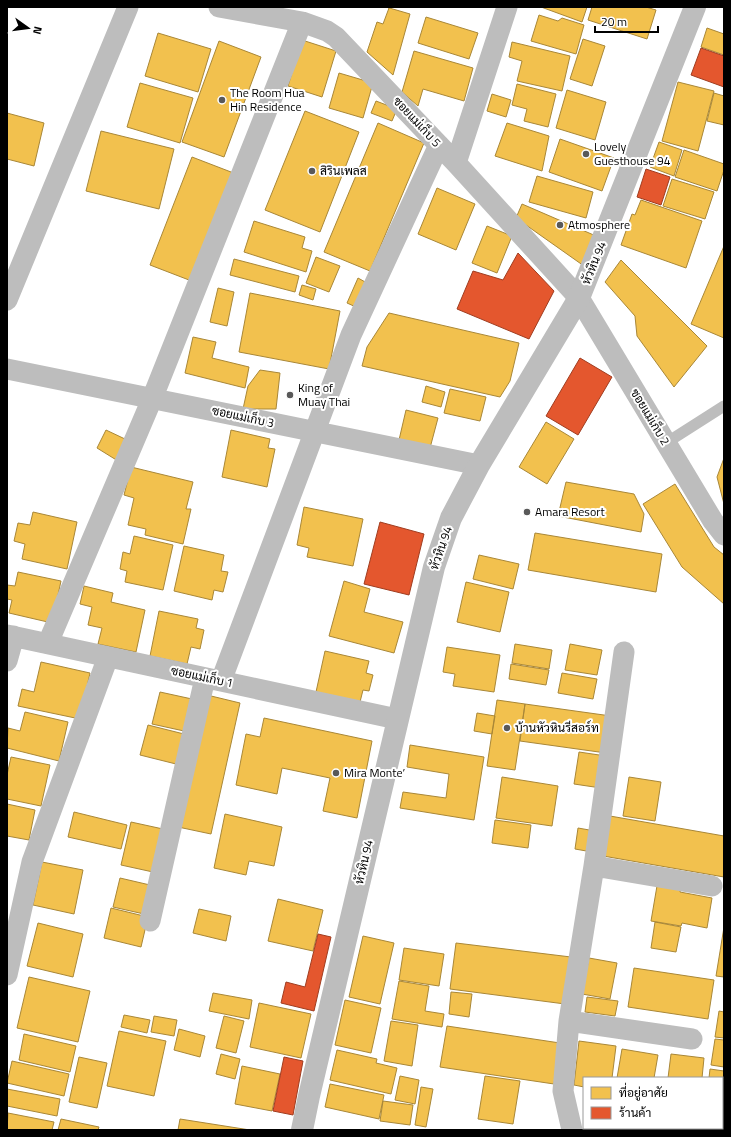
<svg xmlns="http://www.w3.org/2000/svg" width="731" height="1137" viewBox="0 0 731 1137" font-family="'Titillium Web',Sarabun,sans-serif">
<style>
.homes{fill:#f2c14e;stroke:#a98737}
.shops{fill:#e4572e;stroke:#a03d20}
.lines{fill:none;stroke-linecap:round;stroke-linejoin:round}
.service{stroke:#bdbdbd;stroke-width:11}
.minor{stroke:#bdbdbd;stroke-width:21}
.tertiary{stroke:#bdbdbd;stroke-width:22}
.poi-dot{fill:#595959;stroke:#fff;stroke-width:1.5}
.labels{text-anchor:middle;stroke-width:4;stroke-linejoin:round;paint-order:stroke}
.poi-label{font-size:12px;fill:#000;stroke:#fff;text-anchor:start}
.street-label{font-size:12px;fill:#000;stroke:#fff}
</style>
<rect width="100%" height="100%" fill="#fff"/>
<path class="homes" d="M386,7l24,7 -17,61 -26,-23 10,-30 6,2 6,-16z
M541,7h46l-5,15z
M592,7h54l10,3 -9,29 -59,-19z
M539,15l19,6 4,-3 22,7 -8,29 -45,-13z
M426,17l52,16 -9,26 -51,-16z
M707,28l17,6v21l-23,-8z
M158,33l53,16 -13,43 -53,-16z
M583,39l22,7 -13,40 -22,-7z
M302,40l34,11 -14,46 -34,-11z
M219,41l42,16 -37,100 -42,-15z
M512,42l58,14 -8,35 -45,-10 5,-20 -13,-4z
M414,51l59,17 -9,33 -41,-12 -5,17 -16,-14z
M339,73l34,10 -10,35 -34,-10z
M678,82l36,9 -16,60 -36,-10z
M140,83l53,15 -13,45 -53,-16z
M517,84l39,10 -8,33 -24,-6 3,-12 -15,-4z
M567,90l39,12 -11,38 -39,-12z
M714,93l10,3v29l-17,-4z
M492,94l19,6 -5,17 -19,-6z
M376,101l21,8 -5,12 -21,-8z
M305,111l54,21 -39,100 -55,-22z
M7,113l37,10 -10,43 -27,-7z
M378,123l46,20 -54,128 -46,-19z
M507,123l42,13 -7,35 -47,-15z
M101,131l73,18 -15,60 -73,-18z
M560,139l54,19 -12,33 -53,-19z
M659,142l23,8 -8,26 -24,-9z
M684,150l40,14v6l-7,21 -42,-14z
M192,157l52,20 -42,108 -52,-20z
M537,176l56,16 -7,26 -57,-16z
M672,179l42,13 -9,27 -42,-13z
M437,188l38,16 -19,46 -38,-16z
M641,200l61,21 -16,47 -65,-23 11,-31 3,1z
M522,204l74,32 -12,30 -68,-48z
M254,221l51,16 -3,11 10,3 -6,21 -62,-20z
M487,226l25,10 -15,37 -25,-10z
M724,246v92l-33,-14z
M316,257l24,9 -11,26 -23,-9z
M234,259l65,17 -4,16 -65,-17z
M621,260l86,86 -33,41 -37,-51 -2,-20 -30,-34z
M358,278l9,5 -11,24 -9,-4z
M302,285l14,4 -3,11 -14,-5z
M218,288l16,4 -7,34 -17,-4z
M250,293l90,18 -11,58 -90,-17z
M389,313l130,30 -9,38 -10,16 -138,-31 5,-19z
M193,337l23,5 -4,16 37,9 -4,21 -60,-15z
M260,370l20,3 -4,36h-33l5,-23z
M426,386l19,6 -4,15 -19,-5z
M450,389l36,8 -6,24 -36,-8z
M406,410l32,8 -8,30 -31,-8z
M546,422l28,17 -27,45 -28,-17z
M106,430l19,9 -7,22 -21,-13z
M231,430l39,9 -2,9 7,1 -8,38 -45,-10z
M724,458v46l-7,-27z
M131,467l62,15 -7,27h5l-8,35 -38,-9 1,-6 -18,-4 6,-27 -10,-3z
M566,482l68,12 10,20 -3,18 -83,-16z
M675,484l39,63 10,8v49l-42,-37 -39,-63z
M304,507l59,12 -10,47 -46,-9 2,-9 -12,-3z
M33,512l44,10 -10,47 -45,-10 3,-15 -11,-3 4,-18 12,2z
M535,533l127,21 -6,38 -128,-22z
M134,536l39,9 -10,45 -38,-8 2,-11 -7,-2 3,-17 7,2z
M184,546l40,9 -3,16 7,1 -5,20 -9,-2 -2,10 -38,-9z
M479,555l40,9 -6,25 -40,-10z
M18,572l43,9 -9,42 -43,-10 3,-13 -5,-1v-14l8,1z
M344,581l26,8 -6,23 39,10 -9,31 -65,-17z
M466,582l43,10 -9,40 -43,-10z
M84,586l29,7 -2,9 34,8 -9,42 -38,-8 4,-16 -14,-3 4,-18 -12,-3z
M159,611l39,8 -2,9 8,2 -4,19 -9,-2 -4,17 -37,-8z
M515,644l37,6 -3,19 -37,-6z
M570,644l32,6 -5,25 -32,-5z
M447,647l53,8 -6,37 -41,-6 2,-12 -12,-2z
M325,651l44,10 -3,12 7,2 -4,16 -6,-1 -3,12 -44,-10z
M41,662l49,11 -10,46 -62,-13 4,-17 12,3z
M511,664l38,6 -3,15 -37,-6z
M562,673l35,6 -4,20 -35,-6z
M160,692l32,7 -8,32 -32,-7z
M207,695l33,8 -29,131 -33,-7z
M497,700l28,4 -10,66 -28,-4z
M525,704l86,12 -5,37 -86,-12z
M25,712l43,10 -9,39 -52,-13 1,-20 12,3z
M477,713l18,3 -3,18 -18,-3z
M264,718l108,23 -15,77 -34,-7 7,-33 -48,-10 -5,26 -41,-9 10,-51 14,3z
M148,725l36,9 -8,30 -36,-9z
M410,745l74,12 -10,63 -74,-12 3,-16 43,6 3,-24 -42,-7z
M579,752l27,4 -5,32 -27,-4z
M11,757l39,8 -9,41 -34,-7v-24z
M502,777l56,9 -6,40 -56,-8z
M629,777l32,5 -6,39 -32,-5z
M7,804l28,6 -6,30 -22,-4z
M74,812l53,13 -6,24 -53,-12z
M225,814l57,13 -8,39 -25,-5 -3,14 -32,-7z
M610,816l114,20v41l-121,-21z
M495,820l36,5 -3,23 -36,-5z
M131,822l32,7 -10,43 -32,-7z
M578,828l17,3 -3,21 -17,-3z
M42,862l41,8 -9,44 -41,-9z
M120,878l30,7 -6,29 -31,-7z
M658,880l23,5 -1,7 32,6 -5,30 -25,-5 -1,3 -30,-5z
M278,899l45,11 -10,41 -45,-10z
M111,908l37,9 -7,30 -37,-9z
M199,909l32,7 -5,25 -33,-8z
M655,922l26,5 -5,25 -25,-4z
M38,923l45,11 -10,43 -46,-11z
M724,927v50l-8,-1z
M363,936l31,7 -14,61 -31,-7z
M456,943l115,14 -6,47 -115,-15z
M404,948l40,6 -5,32 -40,-6z
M589,958l28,5 -7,36 -28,-5z
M634,968l80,12 -6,39 -80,-12z
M29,977l61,14 -12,51 -61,-14z
M399,981l30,5 -4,25 19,3 -2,13 -50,-8z
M451,992l21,2 -3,23 -20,-3z
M213,993l39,7 -3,19 -40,-8z
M587,997l31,4 -3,15 -30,-4z
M345,1000l36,8 -10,45 -36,-8z
M259,1003l52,11 -10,44 -51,-11z
M719,1011l5,1v26l-9,-1z
M124,1015l26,5 -3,13 -26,-6z
M154,1016l23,4 -3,16 -23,-4z
M224,1016l20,5 -8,32 -20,-5z
M391,1021l27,4 -6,41 -28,-5z
M447,1026l113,17 -6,41 -114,-17z
M179,1029l26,7 -5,21 -26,-7z
M119,1031l47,10 -12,55 -47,-10z
M24,1034l52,12 -6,26 -51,-12z
M715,1039l9,1v27l-13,-2z
M579,1041l37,5 -4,32h-28v9l-10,-2z
M622,1049l36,6 -4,23h-37z
M337,1050l40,9 -1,4 21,5 -6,26 -61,-14z
M221,1054l19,5 -5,20 -19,-5z
M671,1054l33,4 -2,20h-34z
M79,1057l28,6 -10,45 -28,-6z
M12,1061l57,13 -5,22 -57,-13z
M242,1066l38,8 -8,37 -37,-7z
M710,1069l14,2 -2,18v-11h-13z
M400,1076l19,4 -4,24 -20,-4z
M485,1076l35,5 -7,43 -35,-5z
M330,1084l54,11 -5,24 -54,-12z
M421,1087l12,2 -7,38 -11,-2z
M7,1089l53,10 -3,17 -50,-10z
M724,1090v18h-2z
M383,1101l30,4 -3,20 -30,-4z
M722,1109l2,1v18h-2z
M8,1113l46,9 -2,8h-45z
M61,1119l38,8 -1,3h-40z
M180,1119l70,11h-72z
M697,1128h19v2h-19z"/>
<path class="shops" d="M701,48l23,8v31l-33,-12z
M646,169l24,8 -9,28 -24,-8z
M518,253l36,38 -25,48 -72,-30 16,-38 30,9z
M580,358l32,19 -34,58 -32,-19z
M380,522l44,12 -15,61 -45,-11z
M318,934l13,3 -17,74 -33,-8 5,-21 19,5z
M284,1057l19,4 -10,54 -20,-4z"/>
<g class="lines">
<path class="service" d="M666,443l58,-37"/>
<path class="minor" d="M219,7l83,15 25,9 9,6 120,126 123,135 134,223 11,14
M456,163l51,-156
M7,300l121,-293
M7,369l472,96
M7,635l390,84
M48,643l104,-244 150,-377
M7,661l7,-25
M221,681l130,-346 88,-190
M594,866l118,20
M150,921l55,-243
M7,975l25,-113 76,-205
M569,1021l123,18
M572,1130l-9,-39 6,-70 25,-155 30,-214"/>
<path class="tertiary" d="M302,1130l7,-34 125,-529 17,-49 28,-53 100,-167 116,-291"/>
</g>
<g class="poi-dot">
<circle cx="222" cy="100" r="4"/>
<circle cx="586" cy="154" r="4"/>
<circle cx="312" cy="171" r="4"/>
<circle cx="560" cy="225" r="4"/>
<circle cx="290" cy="395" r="4"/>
<circle cx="527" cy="512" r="4"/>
<circle cx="507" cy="728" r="4"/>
<circle cx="336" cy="773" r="4"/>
</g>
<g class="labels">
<g class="poi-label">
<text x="230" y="97">The Room Hua<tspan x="230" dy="14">Hin Residence</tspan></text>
<text x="594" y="151">Lovely<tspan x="594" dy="14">Guesthouse 94</tspan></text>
<text x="320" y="175">สิรินเพลส</text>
<text x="568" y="229">Atmosphere</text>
<text x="298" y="392">King of<tspan x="298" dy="14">Muay Thai</tspan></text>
<text x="535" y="516">Amara Resort</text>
<text x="515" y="732">บ้านหัวหินรีสอร์ท</text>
<text x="344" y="777">Mira Monte’</text>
</g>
<g class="street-label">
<text transform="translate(417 122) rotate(47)" y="4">ซอยแม่เก็บ 5</text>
<text transform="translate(594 263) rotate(-68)" y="4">หัวหิน 94</text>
<text transform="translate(243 417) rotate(12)" y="4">ซอยแม่เก็บ 3</text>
<text transform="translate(650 417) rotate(59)" y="4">ซอยแม่เก็บ 2</text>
<text transform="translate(441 548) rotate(-71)" y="4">หัวหิน 94</text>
<text transform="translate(202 677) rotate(12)" y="4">ซอยแม่เก็บ 1</text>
<text transform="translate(364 862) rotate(-77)" y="4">หัวหิน 94</text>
</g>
</g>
<rect width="731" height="1137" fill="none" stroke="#000000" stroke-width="16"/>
<rect x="583" y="1077" width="140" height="52" fill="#ffffff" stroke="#999999"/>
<rect x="591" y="1087" width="20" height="12" fill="#f2c14e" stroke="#999999"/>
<text x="619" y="1097" font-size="12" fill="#000000">ที่อยู่อาศัย</text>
<rect x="591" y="1107" width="20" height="12" fill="#e4572e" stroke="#999999"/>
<text x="619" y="1117" font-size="12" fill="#000000">ร้านค้า</text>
<g transform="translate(28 28) rotate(104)" stroke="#ffffff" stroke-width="3" paint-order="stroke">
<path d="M0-3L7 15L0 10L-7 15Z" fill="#000000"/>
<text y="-6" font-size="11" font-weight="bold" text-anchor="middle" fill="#000000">N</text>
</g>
<path d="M595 26v6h63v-6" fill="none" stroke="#000000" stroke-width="2"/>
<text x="601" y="26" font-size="12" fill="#000000" stroke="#ffffff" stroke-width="3" paint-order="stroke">20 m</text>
</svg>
